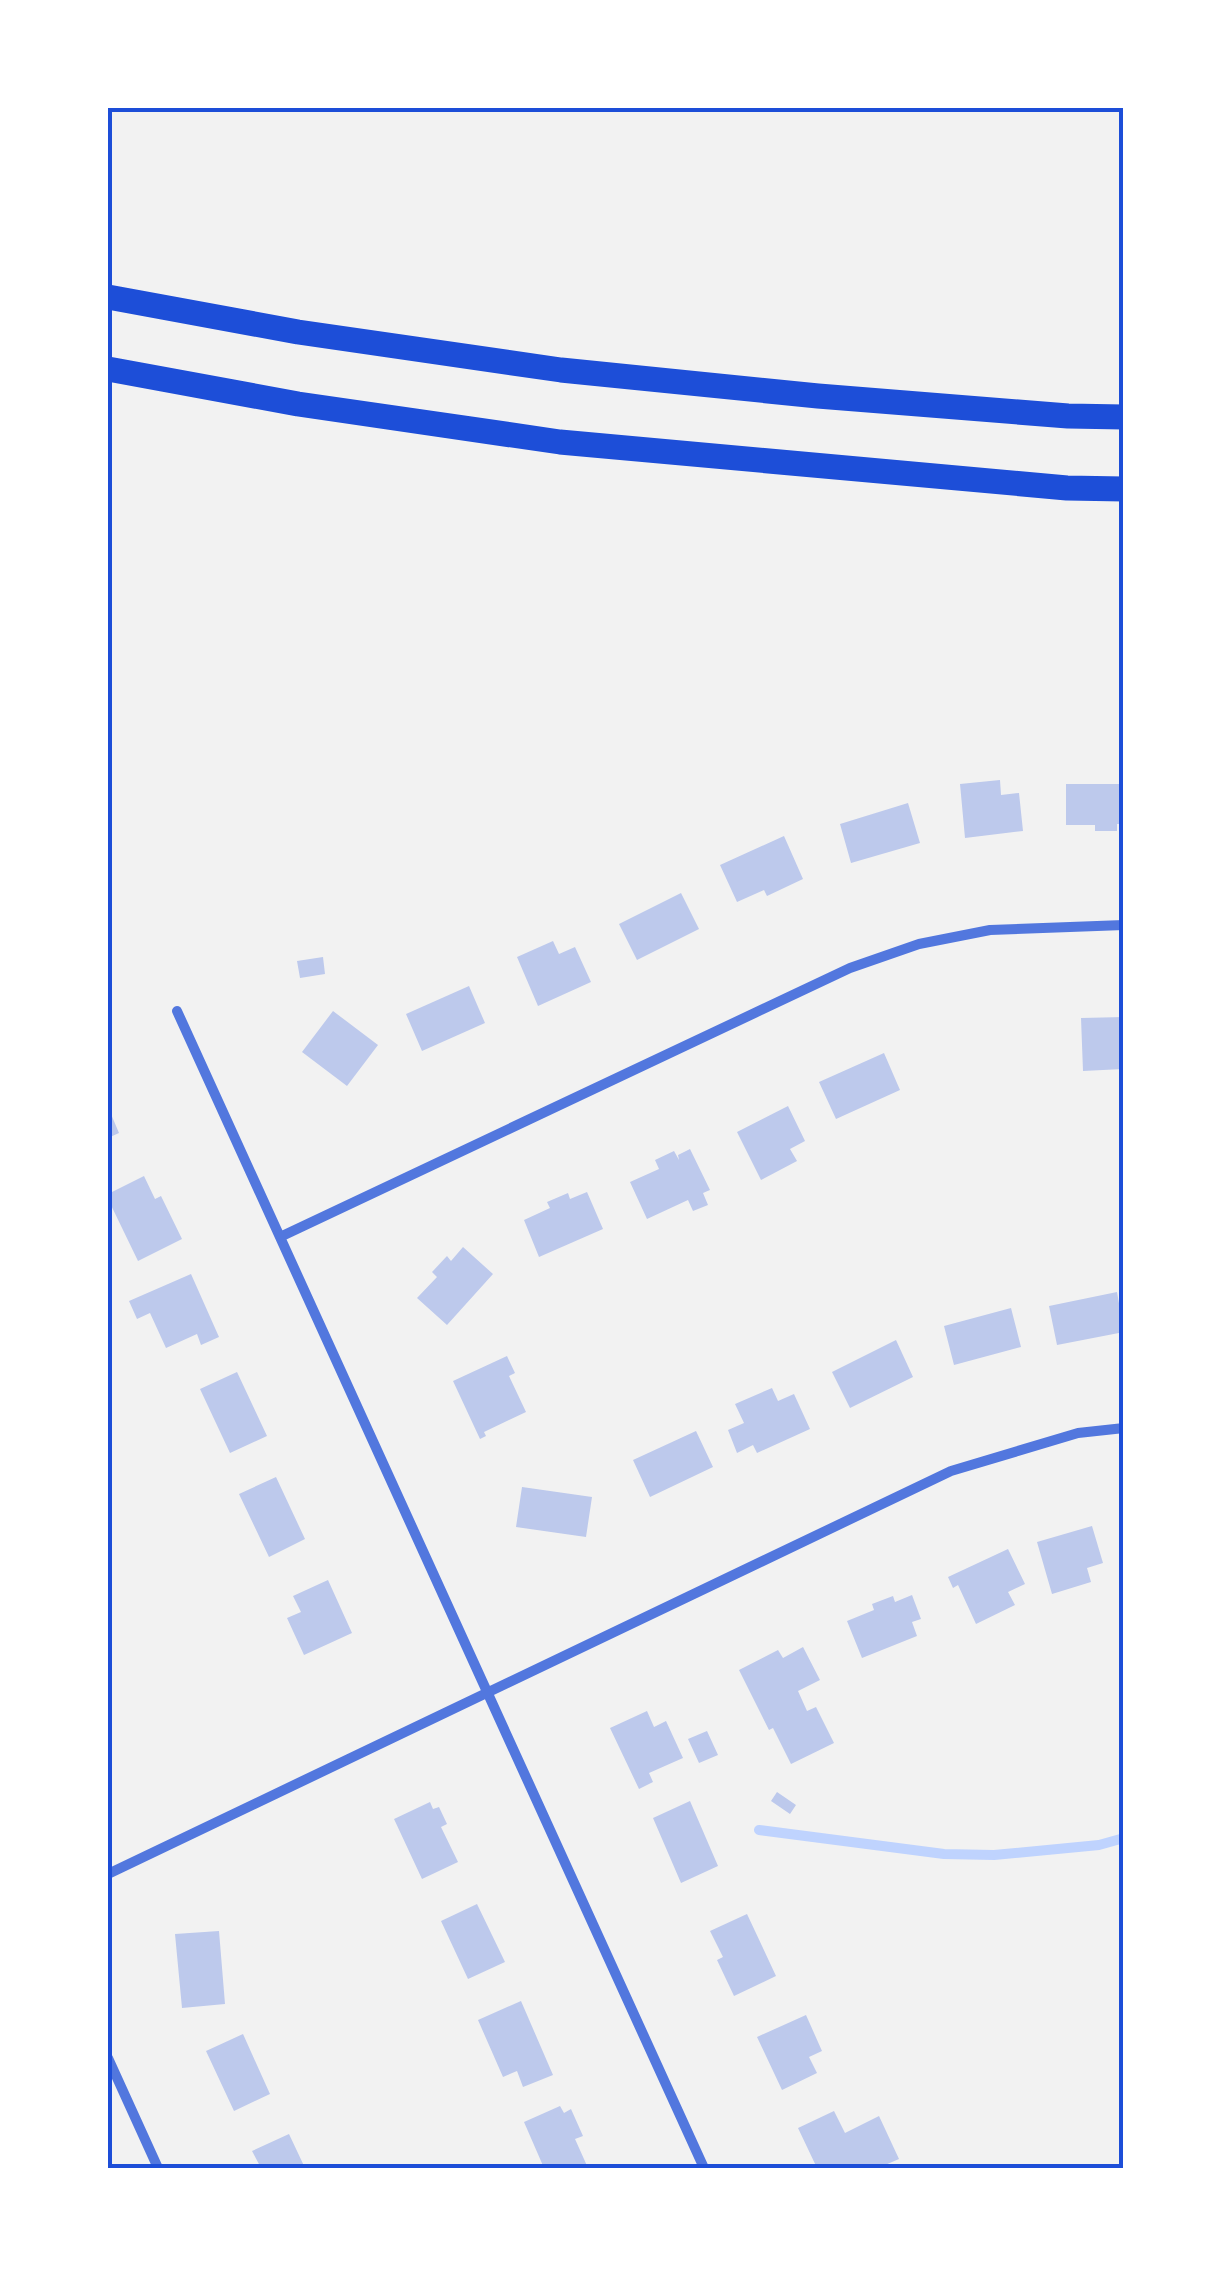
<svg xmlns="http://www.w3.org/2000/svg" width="1231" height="2276" viewBox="0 0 1231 2276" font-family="Mulish,sans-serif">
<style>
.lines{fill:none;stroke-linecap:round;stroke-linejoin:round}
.stream{stroke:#bfd3fe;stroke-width:10}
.building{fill:#bdc9ec}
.minor{stroke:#5277de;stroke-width:10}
.primary{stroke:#1d4ed8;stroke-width:25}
.neatline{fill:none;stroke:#1d4ed8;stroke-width:4}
</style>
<rect width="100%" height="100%" fill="#f2f2f2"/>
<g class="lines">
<path class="stream" d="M759,1830l185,24 50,1 105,-10 25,-7"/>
</g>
<path class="building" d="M1000,780l1,15 18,-2 4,38 -58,7 -5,-54z
M1066,784h58v40h-7v7h-22v-6h-29z
M908,803l12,40 -69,20 -11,-39z
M784,836l19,43 -36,17 -3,-6 -27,12 -17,-37z
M681,893l18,36 -62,31 -18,-36z
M553,941l6,13 16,-7 16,35 -53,24 -21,-49z
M323,957l2,17 -25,4 -3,-17z
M469,986l16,37 -63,28 -16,-37z
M333,1011l45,34 -31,41 -45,-34z
M1124,1017l-1,52 -40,2 -2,-53z
M884,1053l16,37 -64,29 -17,-37z
M788,1106l17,35 -15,8 7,12 -36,19 -24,-48z
M108,1107l11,26 -11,5z
M690,1149l20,41 -7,3 5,12 -15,6 -5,-11 -41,19 -17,-37 29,-13 -4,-9 19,-9 5,9 -1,-5z
M144,1176l11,23 6,-3 21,43 -44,22 -30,-62v-5z
M587,1192l16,37 -64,28 -15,-37 26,-12 -3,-6 21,-9 2,6z
M463,1247l30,27 -46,51 -30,-27 20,-21 -5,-5 15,-16 4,5z
M191,1274l28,63 -18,8 -4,-11 -31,14 -16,-35 -13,6 -8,-18z
M1117,1292l7,40 -67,13 -8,-39z
M1011,1308l10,39 -67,18 -10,-39z
M896,1340l17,37 -63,31 -18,-36z
M507,1356l8,17 -6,3 17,36 -42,20 2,4 -6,3 -27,-58z
M237,1372l30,64 -37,17 -30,-64z
M772,1388l6,13 16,-7 16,35 -53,24 -4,-8 -16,8 -9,-23 16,-7 -9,-19z
M696,1431l17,36 -63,30 -17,-37z
M276,1477l29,62 -36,18 -30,-63z
M522,1487l70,10 -6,40 -70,-10z
M1092,1526l11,37 -16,5 4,14 -39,12 -15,-52z
M1008,1549l17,35 -17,8 7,13 -39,19 -18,-39 -5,3 -5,-11z
M328,1580l24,53 -48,22 -17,-37 14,-6 -8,-16z
M912,1595l9,24 -9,3 5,14 -55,22 -15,-37 27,-11 -2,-6 21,-8 2,6z
M803,1647l17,33 -22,11 9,20 9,-4 18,36 -43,21 -18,-36 -4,2 -30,-60 39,-20 5,8z
M647,1711l7,16 12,-6 17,37 -34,15 4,9 -14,7 -29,-61z
M707,1731l11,24 -19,8 -11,-24z
M777,1792l19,13 -6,9 -19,-13z
M690,1801l28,65 -37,17 -28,-65z
M430,1802l3,7 6,-2 8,17 -6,3 17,35 -36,17 -28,-60z
M477,1904l28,58 -37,17 -27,-58z
M747,1914l29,62 -42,20 -17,-36 6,-3 -13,-26z
M219,1931l6,73 -43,4 -7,-74z
M521,2001l32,74 -30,12 -6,-16 -14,6 -25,-57z
M806,2015l16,36 -13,6 8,16 -35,17 -25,-53z
M243,2034l27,60 -36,17 -28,-60z
M560,2106l4,7 7,-4 12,27 -8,3 13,29h-44l-20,-46z
M834,2111l11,22 34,-17 20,43 -21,9h-61l-19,-40z
M289,2134l16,34h-44l-9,-17z"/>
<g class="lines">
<path class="minor" d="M177,1011l527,1157
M280,1237l570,-269 69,-24 71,-14 134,-5
M108,1874l843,-403 127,-38 46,-5
M108,2058l50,110"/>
<path class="primary" d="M108,297l190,35 263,38 257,26 250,20 56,1
M108,369l190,35 262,38 507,46 57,1"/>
</g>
<rect width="1231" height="2276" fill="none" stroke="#ffffff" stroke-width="220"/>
<rect x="110" y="110" width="1011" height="2056" class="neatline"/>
</svg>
